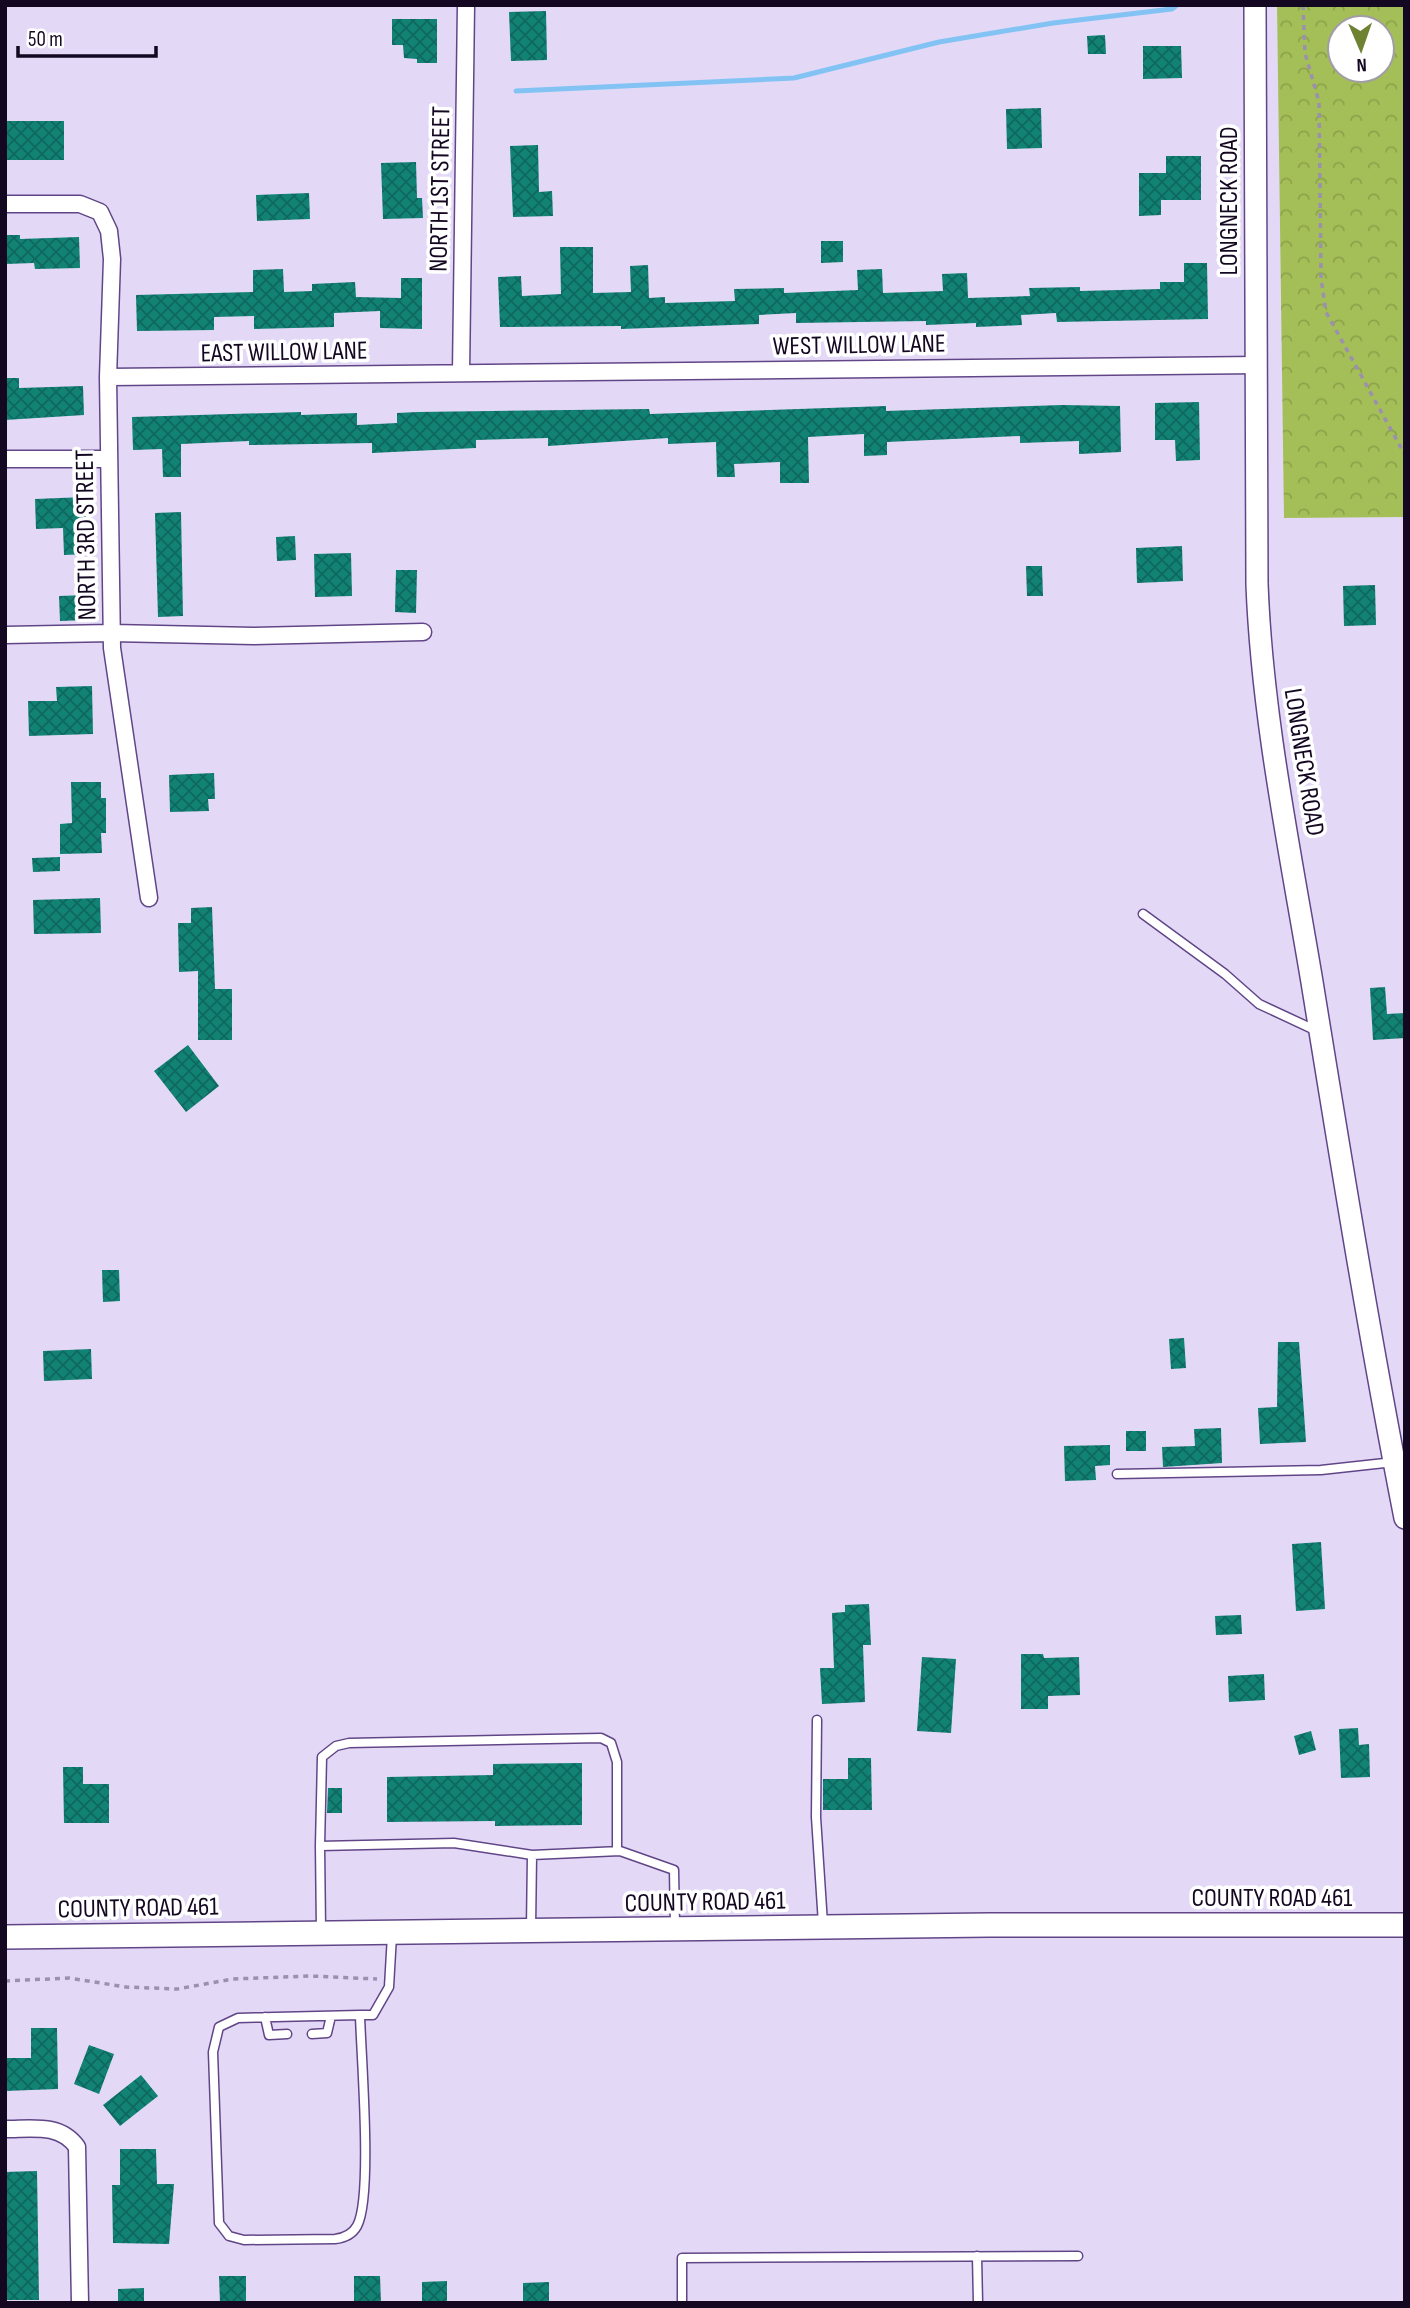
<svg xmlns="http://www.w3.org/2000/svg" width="1410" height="2308" viewBox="0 0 1410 2308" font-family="'Sofia Sans Condensed',sans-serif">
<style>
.park{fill:url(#park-crowns);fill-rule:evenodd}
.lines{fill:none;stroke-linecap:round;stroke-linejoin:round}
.stream{stroke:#83c3f3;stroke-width:5}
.building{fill:url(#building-cross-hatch)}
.service-casing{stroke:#614687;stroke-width:11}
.minor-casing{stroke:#614687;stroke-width:19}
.tertiary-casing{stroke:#614687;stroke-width:24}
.secondary-casing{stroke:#614687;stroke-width:26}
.path{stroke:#9b90ad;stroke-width:3.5;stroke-dasharray:5 5;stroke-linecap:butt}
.service{stroke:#fff;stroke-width:8}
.minor{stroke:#fff;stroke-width:16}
.tertiary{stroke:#fff;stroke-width:21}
.secondary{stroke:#fff;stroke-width:23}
.labels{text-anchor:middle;stroke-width:7;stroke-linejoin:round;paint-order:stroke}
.street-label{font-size:26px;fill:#130721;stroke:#fff}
</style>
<defs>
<pattern id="park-crowns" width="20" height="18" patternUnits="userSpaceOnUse" patternTransform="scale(1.75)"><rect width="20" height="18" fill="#a4bf57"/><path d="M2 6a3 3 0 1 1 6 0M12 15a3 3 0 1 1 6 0" fill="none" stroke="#8ca34b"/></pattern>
<pattern id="building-cross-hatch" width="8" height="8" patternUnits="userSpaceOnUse" patternTransform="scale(1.75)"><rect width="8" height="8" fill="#118274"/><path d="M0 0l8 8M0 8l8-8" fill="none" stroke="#0f685f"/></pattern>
</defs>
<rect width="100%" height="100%" fill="#e3d9f7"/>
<path class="park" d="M1277,5h128v512l-121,1zM1340,28h42v42h-42z"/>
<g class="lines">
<path class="stream" d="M516,91l278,-13 145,-36 114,-19 119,-14 5,-4"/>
</g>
<path class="building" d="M546,11l1,49 -36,1 -2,-49z
M392,19h45v44h-20v-4l-13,-1 -1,-13h-11z
M1105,35l1,19h-18l-1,-18z
M1143,46h38l1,32 -39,1z
M1041,108l1,40 -35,1 -1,-40z
M5,121h59v39h-59z
M538,145l1,47 13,-1 1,25 -40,1 -3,-71z
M1166,156h35v44h-40v15l-22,1v-43h27z
M416,162l1,36h5l1,20 -40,1 -2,-56z
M309,193l1,26 -53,2 -1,-26z
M5,235h15v4l59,-2 1,31 -45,1 -1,-6 -29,1z
M821,241h22v21l-22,1z
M560,247h33v46l38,-1 -1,-26 18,-1 1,33 16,-1v6l70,-2 -1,-12 50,-1v5l74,-3 -1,-20 25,-1 1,24 60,-2 -1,-17 25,-1 1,25 62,-2 -1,-8 51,-1v4l80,-2v-7h24v-19h23l1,56 -151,3 -1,-9 -35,2 1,10 -46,2v-4l-50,2v-4l-130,2v-10l-37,2v9l-138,5v-3l-121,1 -2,-50 23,-1 1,20 39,-2z
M283,269l1,23 28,-1v-7l43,-2 1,15 45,1v-20h21v51l-42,-1v-17l-46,2v14l-80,2v-13l-40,1v13l-77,1 -1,-36 117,-3v-22z
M5,378h14v10l64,-2 1,29 -79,5z
M1199,402l1,58 -24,1 -1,-21h-20v-37z
M1062,405l58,1 1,46 -42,2v-13l-59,2v-7l-133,6v13l-23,1v-22l-56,3 1,46h-29v-21l-46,2 1,13h-18l-1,-35 -48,2v-6l-120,8v-8l-72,2v8l-104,5v-10l-123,2v-4l-68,3v33h-18l-1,-28 -29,1 -1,-33 169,-5v3l56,-2v12l40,-2v-10l20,-1 232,-3 1,5 236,-8v5z
M85,497l2,57 -23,1 -1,-27 -27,1 -1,-30z
M181,512l2,104 -25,1 -3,-104z
M295,536l1,24 -19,1 -1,-24z
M1182,546l1,35 -46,2 -1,-35z
M351,553l1,43 -37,1 -1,-43z
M1026,566h16l1,30h-16z
M396,570h21l-1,43 -21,-1z
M1375,585l1,40 -32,1 -1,-40z
M87,595v25l-27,1 -1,-25z
M92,686l1,48 -64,2 -1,-35h29l-1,-14z
M214,773l1,26h-7l1,12 -39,1 -1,-37z
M71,782h30v16h5v35h-5l1,20 -42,1v-30l12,-1z
M60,857v14l-27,1 -1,-14z
M100,898l1,35 -67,1 -1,-34z
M212,907l3,82h17v51h-34v-69l-19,1 -1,-49h13v-15z
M1385,987l2,27 18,-1v25l-32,2 -3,-52z
M188,1045l31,41 -33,26 -32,-41z
M102,1270h17l1,31 -17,1z
M1184,1338l2,30 -15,1 -2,-30z
M1278,1342h21l7,100 -46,2 -2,-36 19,-1z
M91,1349l1,30 -48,2 -1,-30z
M1221,1428l1,35 -59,4 -1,-20 33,-1 -1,-17z
M1126,1431h20v20h-20z
M1110,1445v20l-15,1 1,14 -31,1 -1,-35z
M1321,1542l4,67 -29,2 -4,-67z
M869,1604l2,41h-8l2,57 -43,2 -2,-36h14l-2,-55 13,-1v-7z
M1241,1615l1,19 -26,1 -1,-19z
M1021,1654h22l1,4 35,-1 1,38 -32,1v13h-27z
M922,1657l34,2 -5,74 -34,-2z
M1264,1674l1,26 -36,2 -1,-26z
M1358,1728l1,17 10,-1 1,33 -29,1 -2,-49z
M1311,1731l5,19 -17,5 -5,-19z
M848,1758h23l1,52h-49v-31h25z
M582,1763v62l-87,1v-5l-108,1v-45l106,-2v-11z
M63,1767h20v17h26v39h-45z
M328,1788h14v25h-15z
M31,2028h26l1,61 -53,2v-33h26z
M89,2045l25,9 -15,40 -25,-10z
M141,2075l17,21 -38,30 -17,-21z
M120,2149h36l1,35h17l-5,60 -56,-1 -1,-58h8z
M37,2171l2,129h-34v-128z
M219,2276h27v27h-26z
M354,2276h26l1,27h-27z
M447,2281v22h-25v-21z
M549,2282v21h-26v-20z
M144,2288v15h-26v-14z"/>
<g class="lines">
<defs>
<path id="service" d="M1143,914l82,60 34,30 58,27
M1117,1474l204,-4 73,-8
M817,1720l-1,97 7,107
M320,1846l1,84
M532,1855l-78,-12 -134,3 2,-89 14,-11 13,-3 252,-5 10,5 6,19v89
M531,1928l1,-73 88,-4 54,19 1,56
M360,2015c1,41 13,182 -3,211 -5,9 -13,12 -22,13l-91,1 -15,-4 -10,-13 -6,-171 6,-25 19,-9 122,-3h13l16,-28 3,-52
M265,2017l4,18 18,-1
M312,2034l15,-1 4,-17
M977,2256l1,47
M682,2303v-45l396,-2"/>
<path id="minor" d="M5,204h75l20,8 9,19 3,28 -4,118 4,271 37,250
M461,373l5,-368
M108,377l1150,-12
M5,459h103
M5,635l107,-2 142,3 169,-4
M5,2129c27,0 55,-6 72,18l3,156"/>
<path id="tertiary" d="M1255,5l2,579c5,133 33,266 55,398 29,179 58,358 93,536"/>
<path id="secondary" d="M5,1937l984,-12h416"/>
</defs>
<use href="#service" class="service-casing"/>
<use href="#minor" class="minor-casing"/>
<use href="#tertiary" class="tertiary-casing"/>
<use href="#secondary" class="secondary-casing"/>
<path class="path" d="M1303,5l2,48 14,49 2,176 5,34 79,143
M5,1981l64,-3 57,9 51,2 56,-10 77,-3 67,3"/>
<use href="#service" class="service"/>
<use href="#minor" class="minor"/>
<use href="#tertiary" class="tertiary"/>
<use href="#secondary" class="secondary"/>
</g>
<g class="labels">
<g class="street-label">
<text transform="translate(439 189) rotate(-89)" y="9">NORTH 1ST STREET</text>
<text transform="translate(1228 201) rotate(-90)" y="9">LONGNECK ROAD</text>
<text transform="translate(859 344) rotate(-1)" y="9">WEST WILLOW LANE</text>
<text transform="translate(284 351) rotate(-1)" y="9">EAST WILLOW LANE</text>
<text transform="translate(85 535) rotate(-91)" y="9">NORTH 3RD STREET</text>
<text transform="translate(1305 762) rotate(81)" y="9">LONGNECK ROAD</text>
<text x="1272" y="1906">COUNTY ROAD 461</text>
<text transform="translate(705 1901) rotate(-1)" y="9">COUNTY ROAD 461</text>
<text transform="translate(138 1907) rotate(-1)" y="9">COUNTY ROAD 461</text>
</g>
</g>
<rect width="1410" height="2308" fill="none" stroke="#130721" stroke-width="14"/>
<g transform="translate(1361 49) rotate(178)"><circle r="33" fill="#ffffff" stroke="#a19ca6" stroke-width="2"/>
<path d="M0-5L12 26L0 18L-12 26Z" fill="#6e8232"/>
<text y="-10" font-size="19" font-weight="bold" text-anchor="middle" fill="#130721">N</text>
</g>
<path d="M18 46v10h138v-10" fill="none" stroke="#130721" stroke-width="3.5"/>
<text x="28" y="46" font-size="21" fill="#130721" stroke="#ffffff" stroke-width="5" paint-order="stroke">50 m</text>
</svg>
